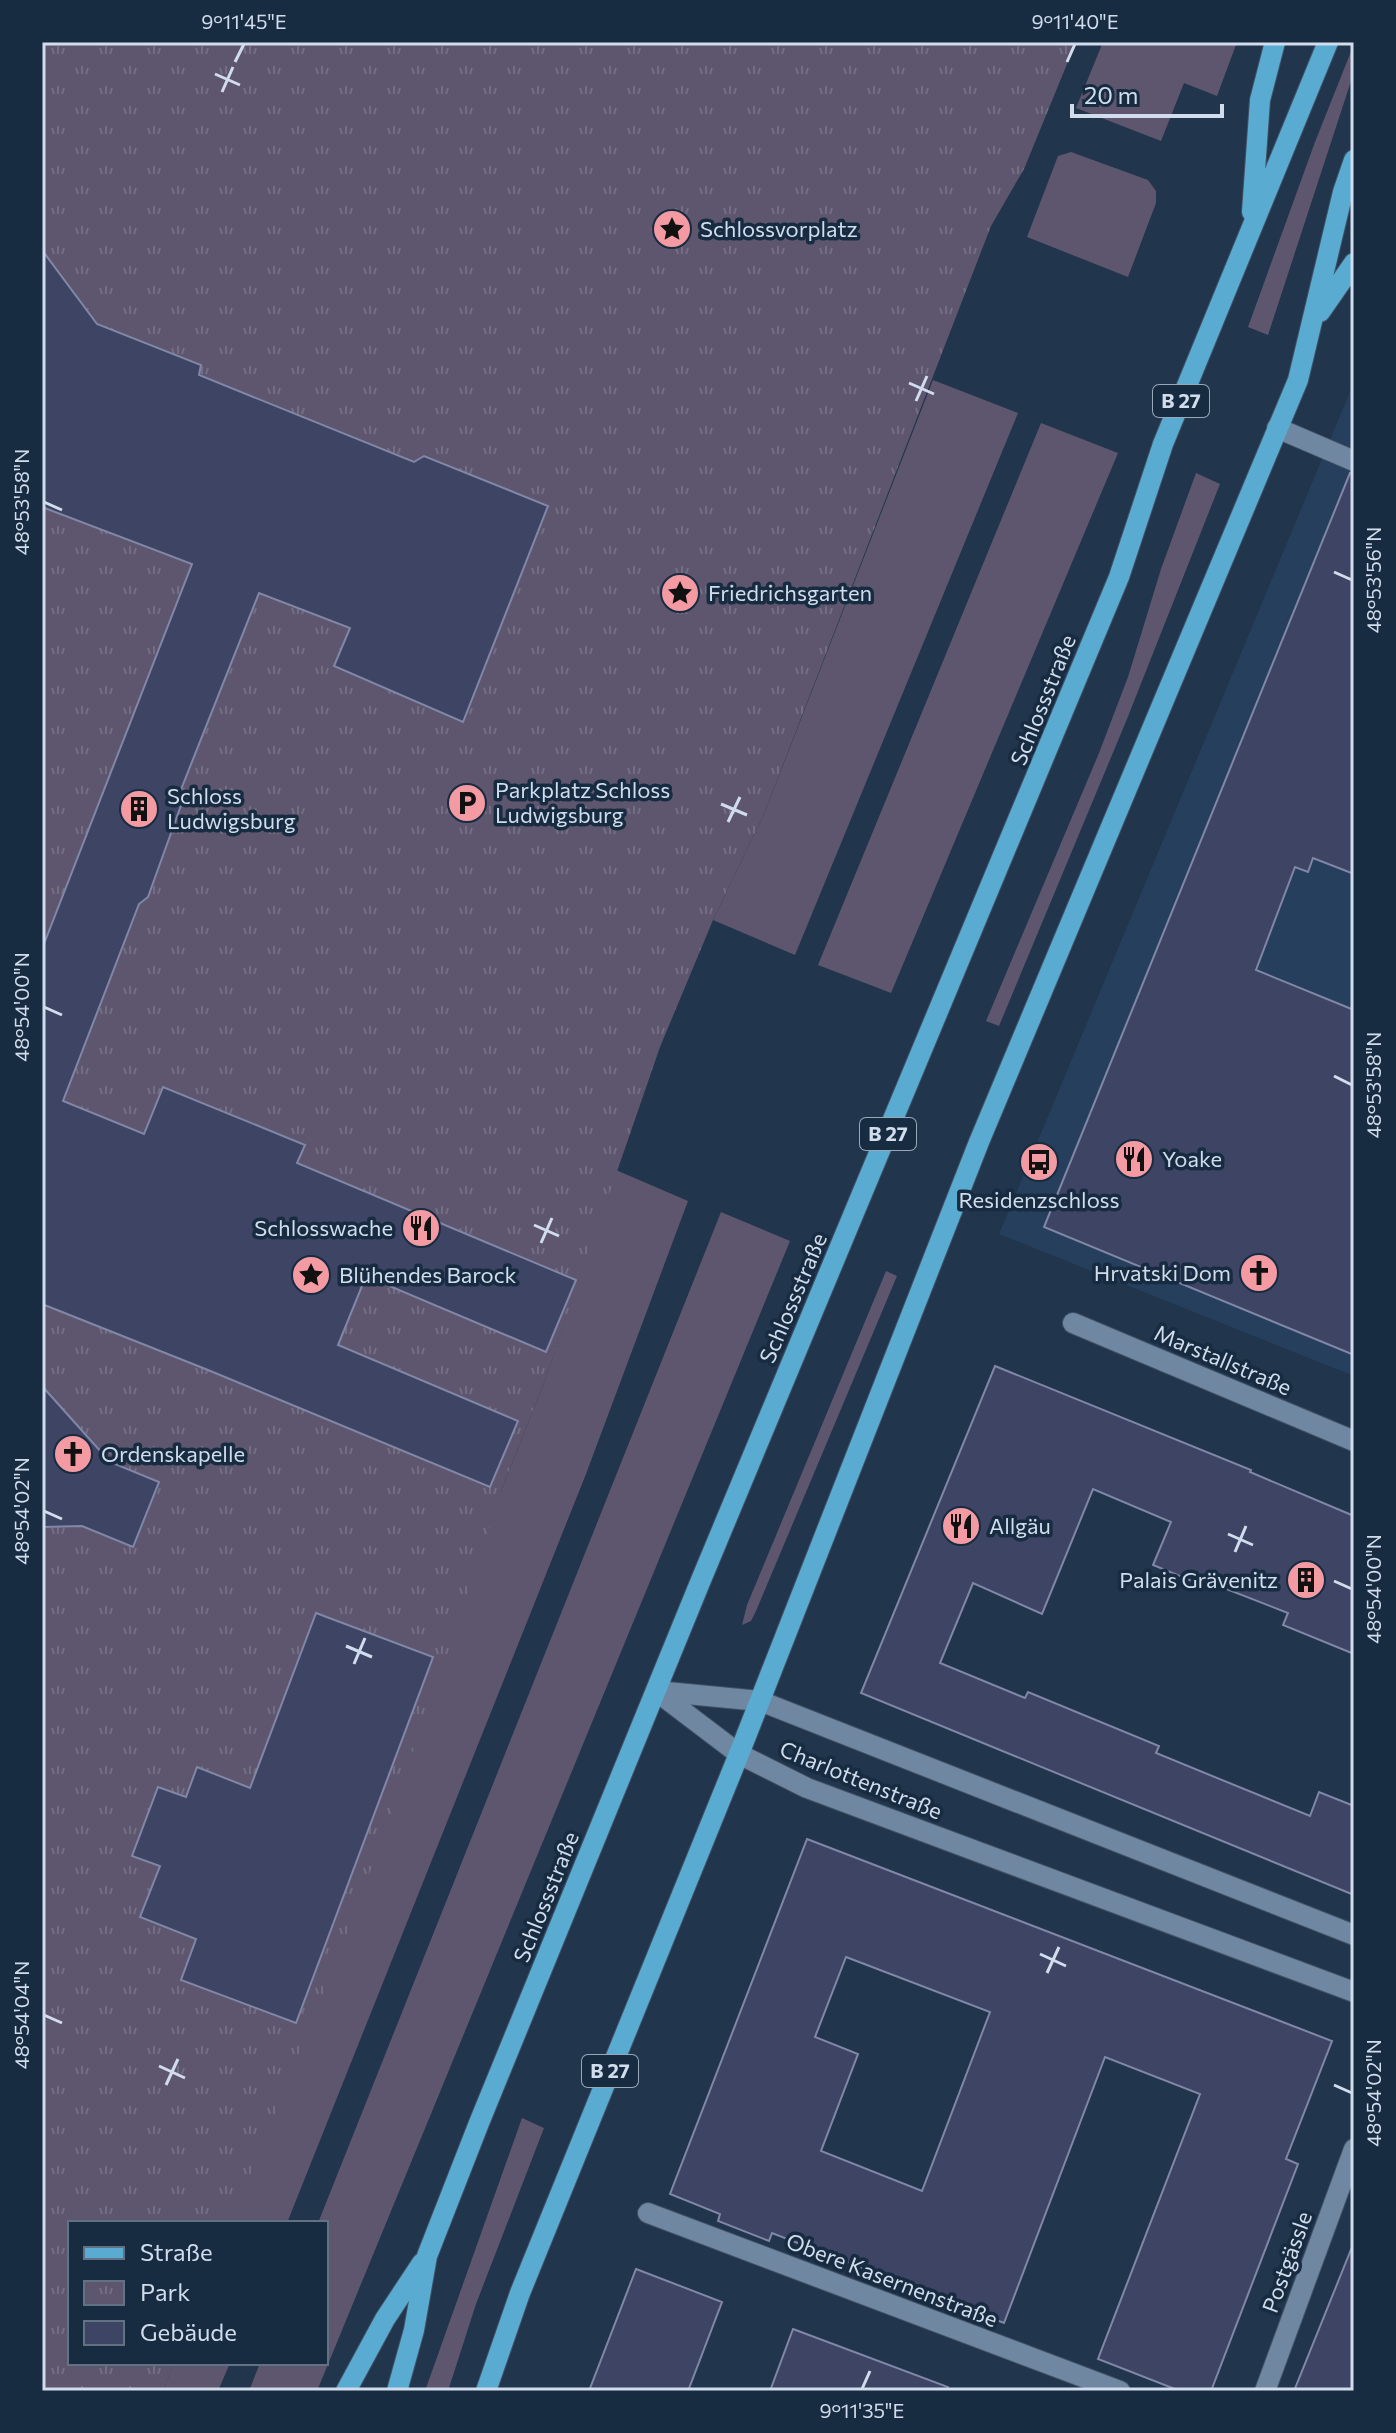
<svg xmlns="http://www.w3.org/2000/svg" width="1396" height="2433" viewBox="0 0 1396 2433" font-family="Commissioner,sans-serif">
<style>
.built{fill:#263f5c}
.grass{fill:#5e566e}
.park{fill:url(#park-tufts)}
.building{fill:#3e4464;stroke:#8187a7;stroke-width:2;fill-rule:evenodd}
.lines{fill:none;stroke-linecap:round;stroke-linejoin:round}
.minor-casing{stroke:#415265;stroke-width:22}
.major-casing{stroke:#415265;stroke-width:22}
.minor{stroke:#7087a2;stroke-width:20}
.major{stroke:#5aabd2;stroke-width:20}
.ticks{fill:none;stroke:#d1ddec;stroke-width:3}
.labels{text-anchor:middle;stroke-width:7;stroke-linejoin:round;paint-order:stroke}
.shield{fill:#172b41;stroke:#99a8b9;stroke-width:2}
.shield-label{font-size:20px;font-weight:bold;fill:#d1ddec}
.poi-label{font-size:22px;fill:#d1ddec;stroke:#172b41;text-anchor:start}
.street-label{font-size:22px;fill:#d1ddec;stroke:#172b41}
.neatline{fill:none;stroke:#d1ddec;stroke-width:3}
.ticks-label{font-size:20px;text-anchor:middle;fill:#d1ddec}
</style>
<defs>
<pattern id="park-tufts" width="24" height="20" patternUnits="userSpaceOnUse" patternTransform="scale(2)"><rect width="24" height="20" fill="#5e566e"/><path d="M3 7l-1-3M5 7V3M7 7l1-3M15 17l-1-3M17 17v-4M19 17l1-3" fill="none" stroke="#746e83"/></pattern>
</defs>
<rect width="100%" height="100%" fill="#21354c"/>
<path class="built" d="M1354,382v994l-355,-142z"/>
<path class="grass" d="M1103,42h134l-20,54 -33,-13 -23,58 -85,-33z
M1354,44v28l-86,263 -20,-8 67,-185z
M1071,152l77,28 8,11v12l-28,74 -101,-40 31,-81z
M933,380l85,33 -223,542 -82,-35 51,-106z
M1041,423l77,30 -227,540 -73,-28z
M1196,473l24,11 -93,235 -128,307 -13,-5 113,-268 29,-76 33,-108z
M616,1170l72,31 -102,273 -299,749h-103l-142,-245 459,-487 44,-111z
M721,1212l69,29 -473,1150h-68l11,-28h66v-140h-8z
M886,1271l11,5 -141,335 -5,10 -9,4 5,-20z
M522,2118l22,10 -68,176 -28,87h-23z
M168,2363h62l-12,28h-55l10,-26z"/>
<path class="park" d="M42,42h1034l-52,127 -33,57 -227,588 -51,106 -53,127 -115,333 -44,111 -42,131 -105,295 -122,306h-162v140h104l-11,28h-121z"/>
<path class="building" d="M42,250l55,74 104,41 -2,10 215,87 10,-6 124,50 -85,216 -129,-56 16,-38 -91,-35 -79,199 4,5 -36,100 -9,7 -76,197 81,33 19,-47 142,58 -8,18 279,117 -30,72 -180,-76 -28,69 180,76 -28,66 -282,-117 -166,-66v-355l150,-385 -150,-57z
M1350,473l4,1v400l-41,-16 -5,14 -13,-5 -39,103 98,40v345l-310,-128z
M995,1366l256,104 -1,2 104,44v138l-71,-29 5,-12 -82,-32 -2,5 -51,-21 18,-43 -78,-33 -51,125 -69,-31 -33,80 85,35 3,-6 131,54 -3,7 154,63 9,-24 35,14v89l-493,-202z
M42,1386l68,76 49,20 -26,65 -51,-21 -40,1z
M316,1613l117,44 -137,366 -115,-43 15,-41 -56,-22 20,-51 -28,-10 26,-69 28,10 11,-30 53,21z
M807,1839l525,202 -46,118 12,5 -87,227h-31l-82,-32 102,-265 -95,-37 -101,266 -232,-90 -3,8 -51,-20 2,-7 -50,-20zM846,1957l144,55 -68,179 -101,-40 37,-97 -43,-17z
M1352,2247l2,144h-60z
M636,2269l86,33 -34,89h-99z
M793,2329l155,58 -1,4h-177z"/>
<g class="lines">
<defs>
<path id="minor" d="M1277,428l77,33
M1073,1323l281,118
M656,1691l83,63 68,34 547,204
M656,1691l104,10 594,234
M648,2213l472,178
M1265,2391l89,-242"/>
<path id="major" d="M1252,212l8,-112 15,-58
M1320,312l34,-49
M346,2391l39,-72 37,-56
M397,2391l17,-61 13,-74 52,-133 222,-543 418,-1003 44,-133 165,-402
M486,2391l34,-98 219,-539 240,-612 319,-762 45,-188 11,-32"/>
</defs>
<use href="#minor" class="minor-casing"/>
<use href="#major" class="major-casing"/>
<use href="#minor" class="minor"/>
<use href="#major" class="major"/>
</g>
<path class="ticks" d="M235,62l9,-18M1067,62l8,-18M215,74l25,11M222,92l11,-25M909,383l25,11M916,401l11,-25M44,502l18,8M1334,572l18,8M721,804l26,11M728,822l12,-25M44,1007l18,8M1334,1076l18,9M534,1225l25,11M541,1243l11,-25M44,1511l18,8M1228,1534l25,11M1235,1552l11,-26M1334,1581l18,8M346,1646l26,11M354,1664l11,-26M1040,1954l26,12M1047,1973l12,-26M44,2015l18,8M159,2066l26,12M166,2085l12,-26M1334,2085l18,8M862,2389l8,-18"/>
<defs>
<symbol id="sight-disc" viewBox="-11 -11 22 22"><circle r="9.5" fill="#f49aa3" stroke="#172b41"/><path d="M0-6L1.8-2.2L6-1.7L2.9 1.2L3.7 5.4L0 3.3L-3.7 5.4L-2.9 1.2L-6-1.7L-1.8-2.2Z" fill="#111"/></symbol>
<symbol id="parking-disc" viewBox="-11 -11 22 22"><circle r="9.5" fill="#f49aa3" stroke="#172b41"/><path d="M-3.5-5.5H1a3.5 3.5 0 0 1 0 7H-1V5.5H-3.5ZM-1-3.4V-.6H.8a1.4 1.4 0 0 0 0-2.8Z" fill="#111"/></symbol>
<symbol id="building-disc" viewBox="-11 -11 22 22"><circle r="9.5" fill="#f49aa3" stroke="#172b41"/><path d="M-4-6H4V6H1V3H-1V6H-4ZM-2.5-4.3h1.7v1.8h-1.7ZM.8-4.3h1.7v1.8H.8ZM-2.5-1h1.7V.8h-1.7ZM.8-1h1.7V.8H.8Z" fill="#111"/></symbol>
<symbol id="restaurant-disc" viewBox="-11 -11 22 22"><circle r="9.5" fill="#f49aa3" stroke="#172b41"/><path d="M-5-6h1v4h1v-4h1v4h1v-4h1v5L-1.5 .5V6h-2V.5L-5-1ZM5-6V6H3V1.5H1.5Q1.5-4 5-6Z" fill="#111"/></symbol>
<symbol id="bus-disc" viewBox="-11 -11 22 22"><circle r="9.5" fill="#f49aa3" stroke="#172b41"/><path d="M-5-6H5V4H4V6H2V4H-2V6H-4V4H-5ZM-3.5-4V0h7V-4ZM-3.5 1.2v1.5H-2V1.2ZM2 1.2v1.5H3.5V1.2Z" fill="#111"/></symbol>
<symbol id="church-disc" viewBox="-11 -11 22 22"><circle r="9.5" fill="#f49aa3" stroke="#172b41"/><path d="M-1.2-6h2.4v3.5h3.3v2.4h-3.3V6h-2.4V-.1h-3.3v-2.4h3.3Z" fill="#111"/></symbol>
</defs>
<g fill-rule="evenodd">
<use href="#sight-disc" x="650" y="207" width="44" height="44"/>
<use href="#sight-disc" x="658" y="571" width="44" height="44"/>
<use href="#parking-disc" x="445" y="781" width="44" height="44"/>
<use href="#building-disc" x="117" y="787" width="44" height="44"/>
<use href="#restaurant-disc" x="1112" y="1137" width="44" height="44"/>
<use href="#bus-disc" x="1017" y="1140" width="44" height="44"/>
<use href="#restaurant-disc" x="399" y="1206" width="44" height="44"/>
<use href="#church-disc" x="1237" y="1251" width="44" height="44"/>
<use href="#sight-disc" x="289" y="1253" width="44" height="44"/>
<use href="#church-disc" x="51" y="1432" width="44" height="44"/>
<use href="#restaurant-disc" x="939" y="1504" width="44" height="44"/>
<use href="#building-disc" x="1284" y="1558" width="44" height="44"/>
</g>
<g class="labels">
<g class="shield">
<rect x="1153" y="385" width="56" height="32" rx="6"/>
<rect x="860" y="1118" width="56" height="32" rx="6"/>
<rect x="582" y="2055" width="56" height="32" rx="6"/>
</g>
<g class="shield-label">
<text x="1181" y="408">B 27</text>
<text x="888" y="1141">B 27</text>
<text x="610" y="2078">B 27</text>
</g>
<g class="poi-label">
<text x="700" y="237">Schlossvorplatz</text>
<text x="708" y="601">Friedrichsgarten</text>
<text x="495" y="798">Parkplatz Schloss<tspan x="495" dy="25">Ludwigsburg</tspan></text>
<text x="167" y="804">Schloss<tspan x="167" dy="25">Ludwigsburg</tspan></text>
<text x="1162" y="1167">Yoake</text>
<text x="1039" y="1208" text-anchor="middle">Residenzschloss</text>
<text x="393" y="1236" text-anchor="end">Schlosswache</text>
<text x="1231" y="1281" text-anchor="end">Hrvatski Dom</text>
<text x="339" y="1283">Blühendes Barock</text>
<text x="101" y="1462">Ordenskapelle</text>
<text x="989" y="1534">Allgäu</text>
<text x="1278" y="1588" text-anchor="end">Palais Grävenitz</text>
</g>
<g class="street-label">
<text transform="translate(1043 700) rotate(-68)" y="8">Schlossstraße</text>
<text transform="translate(793 1298) rotate(-67)" y="8">Schlossstraße</text>
<text transform="translate(1223 1360) rotate(23)" y="8">Marstallstraße</text>
<text transform="translate(861 1780) rotate(22)" y="8">Charlottenstraße</text>
<text transform="translate(546 1897) rotate(-68)" y="8">Schlossstraße</text>
<text transform="translate(1287 2262) rotate(-70)" y="8">Postgässle</text>
<text transform="translate(892 2280) rotate(21)" y="8">Obere Kasernenstraße</text>
</g>
</g>
<rect width="1396" height="2433" fill="none" stroke="#172b41" stroke-width="88"/>
<rect x="68" y="2221" width="260" height="144" fill="#172b41" stroke="#617285" stroke-width="2"/>
<rect x="84" y="2247" width="40" height="12" fill="#5aabd2" stroke="#617285" stroke-width="2"/>
<text x="140" y="2261" font-size="24" fill="#d1ddec">Straße</text>
<rect x="84" y="2281" width="40" height="24" fill="url(#park-tufts)" stroke="#617285" stroke-width="2"/>
<text x="140" y="2301" font-size="24" fill="#d1ddec">Park</text>
<rect x="84" y="2321" width="40" height="24" fill="#3e4464" stroke="#617285" stroke-width="2"/>
<text x="140" y="2341" font-size="24" fill="#d1ddec">Gebäude</text>
<path d="M1072 104v12h150v-12" fill="none" stroke="#d1ddec" stroke-width="4"/>
<text x="1084" y="104" font-size="24" fill="#d1ddec" stroke="#172b41" stroke-width="6" paint-order="stroke">20 m</text>
<rect x="44" y="44" width="1308" height="2345" class="neatline"/>
<g class="ticks-label">
<text x="244" y="29">9°11'45"E</text>
<text x="1075" y="29">9°11'40"E</text>
<text transform="translate(22 502) rotate(-90)" y="7">48°53'58"N</text>
<text transform="translate(1374 580) rotate(-90)" y="7">48°53'56"N</text>
<text transform="translate(22 1007) rotate(-90)" y="7">48°54'00"N</text>
<text transform="translate(1374 1085) rotate(-90)" y="7">48°53'58"N</text>
<text transform="translate(22 1511) rotate(-90)" y="7">48°54'02"N</text>
<text transform="translate(1374 1589) rotate(-90)" y="7">48°54'00"N</text>
<text transform="translate(22 2015) rotate(-90)" y="7">48°54'04"N</text>
<text transform="translate(1374 2093) rotate(-90)" y="7">48°54'02"N</text>
<text x="862" y="2418">9°11'35"E</text>
</g>
</svg>
